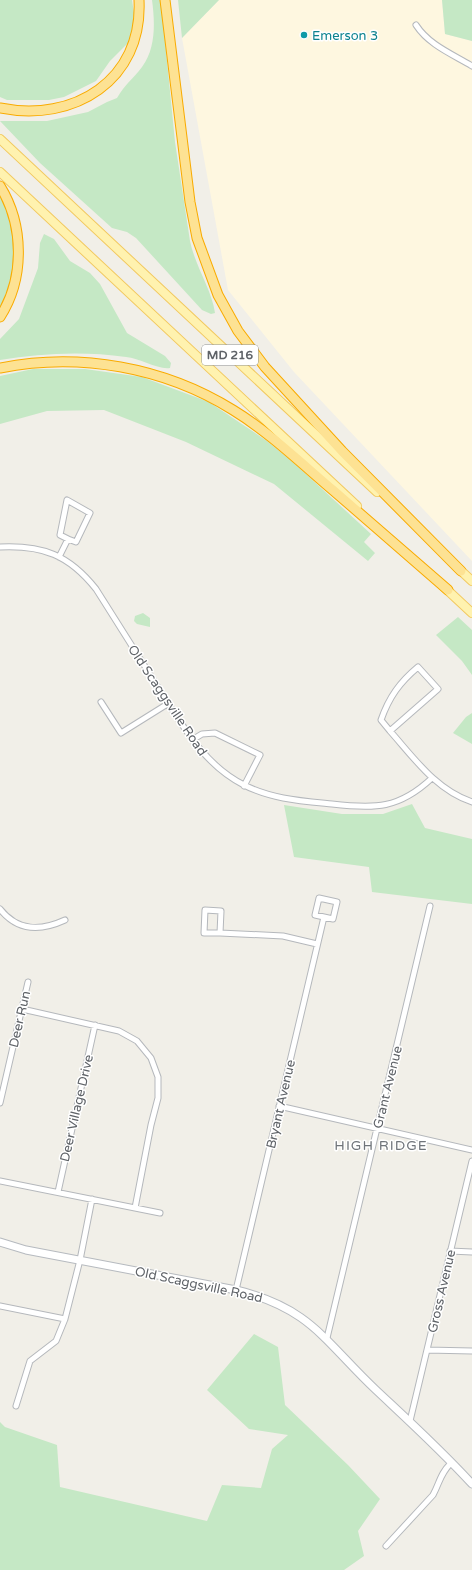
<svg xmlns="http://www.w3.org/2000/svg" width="472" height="1570" viewBox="0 0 472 1570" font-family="'Varela Round',sans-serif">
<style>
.commercial{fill:#fef7e0}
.green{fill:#c5e8c5}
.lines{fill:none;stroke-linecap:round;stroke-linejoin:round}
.street-casing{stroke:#b5b8bc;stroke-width:7}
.secondary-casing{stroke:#b6babf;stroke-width:9}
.primary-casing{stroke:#f2c960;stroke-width:10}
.highway-casing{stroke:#f9ab00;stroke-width:11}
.street{stroke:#fff;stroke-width:5}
.secondary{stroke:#fff;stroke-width:7}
.primary{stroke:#fff2af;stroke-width:8}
.highway{stroke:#fde293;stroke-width:9}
.culture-dot{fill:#0f9aa8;stroke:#fff;stroke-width:1.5}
.labels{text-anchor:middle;stroke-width:3;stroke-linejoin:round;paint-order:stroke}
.shield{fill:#fff;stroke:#8f9295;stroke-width:1}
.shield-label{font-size:12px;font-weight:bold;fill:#5f6368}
.culture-label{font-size:13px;fill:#0d838f;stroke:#fff;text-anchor:start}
.street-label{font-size:13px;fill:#5f6368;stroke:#fff}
.neighbourhood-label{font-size:14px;letter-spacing:1px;fill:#70757a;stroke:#fff}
</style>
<rect width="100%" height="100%" fill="#f1efe8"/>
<path class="commercial" d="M219,0h223l3,34 27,7v520l-178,-189 -66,-82 -46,-252z"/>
<path class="green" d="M0,0h132l2,13 -2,26 -22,22 -14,20 -32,16 -15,3h-42l-7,-3z
M152,0h9l14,142 15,99c5,25 22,49 25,72l-4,1 -9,-4 -66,-72 -9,-6 -15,-4 -72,-65 -40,-42h47l41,-9 19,-10 10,-4c8,-14 16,-19 25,-31 14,-19 13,-45 10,-67z
M178,0h41l-37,38z
M442,0h30v41l-27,-7z
M0,192c4,11 10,23 13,35 4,21 1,63 -13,81z
M44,234l10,5 16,22 20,12 10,11 27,49 38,23 6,7 -1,5c-12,2 -30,-10 -44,-11 -42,-6 -84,-4 -126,3v-21l19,-20 19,-51 2,-25z
M33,369h52l57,8 67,25 58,39 27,22 77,71 -7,8 11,11 -7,8 -94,-77 -88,-42 -82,-32 -57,1 -47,13v-48z
M143,613l7,5v9l-13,-3 -3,-3 1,-5z
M458,617l14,13v45l-10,-14 -26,-26z
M472,713v31l-19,-11 13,-16z
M412,804l13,24 47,11v65l-100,-12 -3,-25 -75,-10 -10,-52 58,9h41z
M254,1334l24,13 7,58 63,60 32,34 -22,32 6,25 -20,14h-344v-148l5,5 52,18 3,42 147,34 15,-36 39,3 11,-39 16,-14 -39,-6 -42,-39z"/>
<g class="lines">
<defs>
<path id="street" d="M416,25c13,20 36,29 56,41
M0,547c43,-2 69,8 96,42 20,32 40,63 60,95 24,37 46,80 88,101 27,14 58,16 88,19 43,5 67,5 100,-26
M59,557l9,-18 8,3 14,-29 -23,-13 -7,35 8,4
M101,702l20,31 48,-30
M390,731l-9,-11c8,-23 19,-38 37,-53l20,22 -48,42c24,27 46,59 82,71
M192,740l10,-6 13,-1 45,22 -16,31
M0,909c18,23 41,22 65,11
M220,933h-16l1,-23 16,1 -1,22 63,3 34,8
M22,1009l97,22 18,10 14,17 7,19v21l-7,27 -16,83
M0,1103l28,-121
M279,1106l193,44
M0,1181l160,32
M58,1192l37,-167
M450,1251l22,1
M236,1290l88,-373 9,2 4,-17 -18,-4 -4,17 9,2
M0,1306l65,13
M327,1338l103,-432
M427,1350l45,1
M16,1406l14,-45 26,-20 9,-22 15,-59 12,-61
M410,1421l62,-260
M386,1546l47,-51c7,-13 7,-21 18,-32"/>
<path id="secondary" d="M0,1242l26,8 210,40c75,18 89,52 140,100 33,31 66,61 96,94"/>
<path id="primary" d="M0,139l377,353
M0,172l357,334
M457,567l15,14
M443,586l29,27"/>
<path id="highway" d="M165,0l25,202 7,36 21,57 20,36 27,36 77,84 119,120
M0,108c74,15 143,-28 139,-108
M0,186c24,39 25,92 0,131
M0,368c79,-16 164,-1 233,42 36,22 68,53 101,81 38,33 76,66 114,99"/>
</defs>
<use href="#street" class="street-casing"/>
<use href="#secondary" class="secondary-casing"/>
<use href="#primary" class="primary-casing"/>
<use href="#highway" class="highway-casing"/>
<use href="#street" class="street"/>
<use href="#secondary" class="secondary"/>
<use href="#primary" class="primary"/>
<use href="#highway" class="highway"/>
</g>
<circle class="culture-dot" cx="304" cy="35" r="4"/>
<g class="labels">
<rect class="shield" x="202" y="345" width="56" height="20" rx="3"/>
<g class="shield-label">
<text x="230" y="359">MD 216</text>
</g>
<g class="culture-label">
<text x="312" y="40">Emerson 3</text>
</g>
<g class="street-label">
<text transform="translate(168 700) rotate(56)" y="5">Old Scaggsville Road</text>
<text transform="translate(19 1019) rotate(-77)" y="5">Deer Run</text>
<text transform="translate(387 1087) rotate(-76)" y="5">Grant Avenue</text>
<text transform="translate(280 1104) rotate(-77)" y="5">Bryant Avenue</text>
<text transform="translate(76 1108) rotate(-77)" y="5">Deer Village Drive</text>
<text transform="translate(199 1284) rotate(12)" y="5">Old Scaggsville Road</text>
<text transform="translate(441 1291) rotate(-77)" y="5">Gross Avenue</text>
</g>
<g class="neighbourhood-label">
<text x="381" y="1150">HIGH RIDGE</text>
</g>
</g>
</svg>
